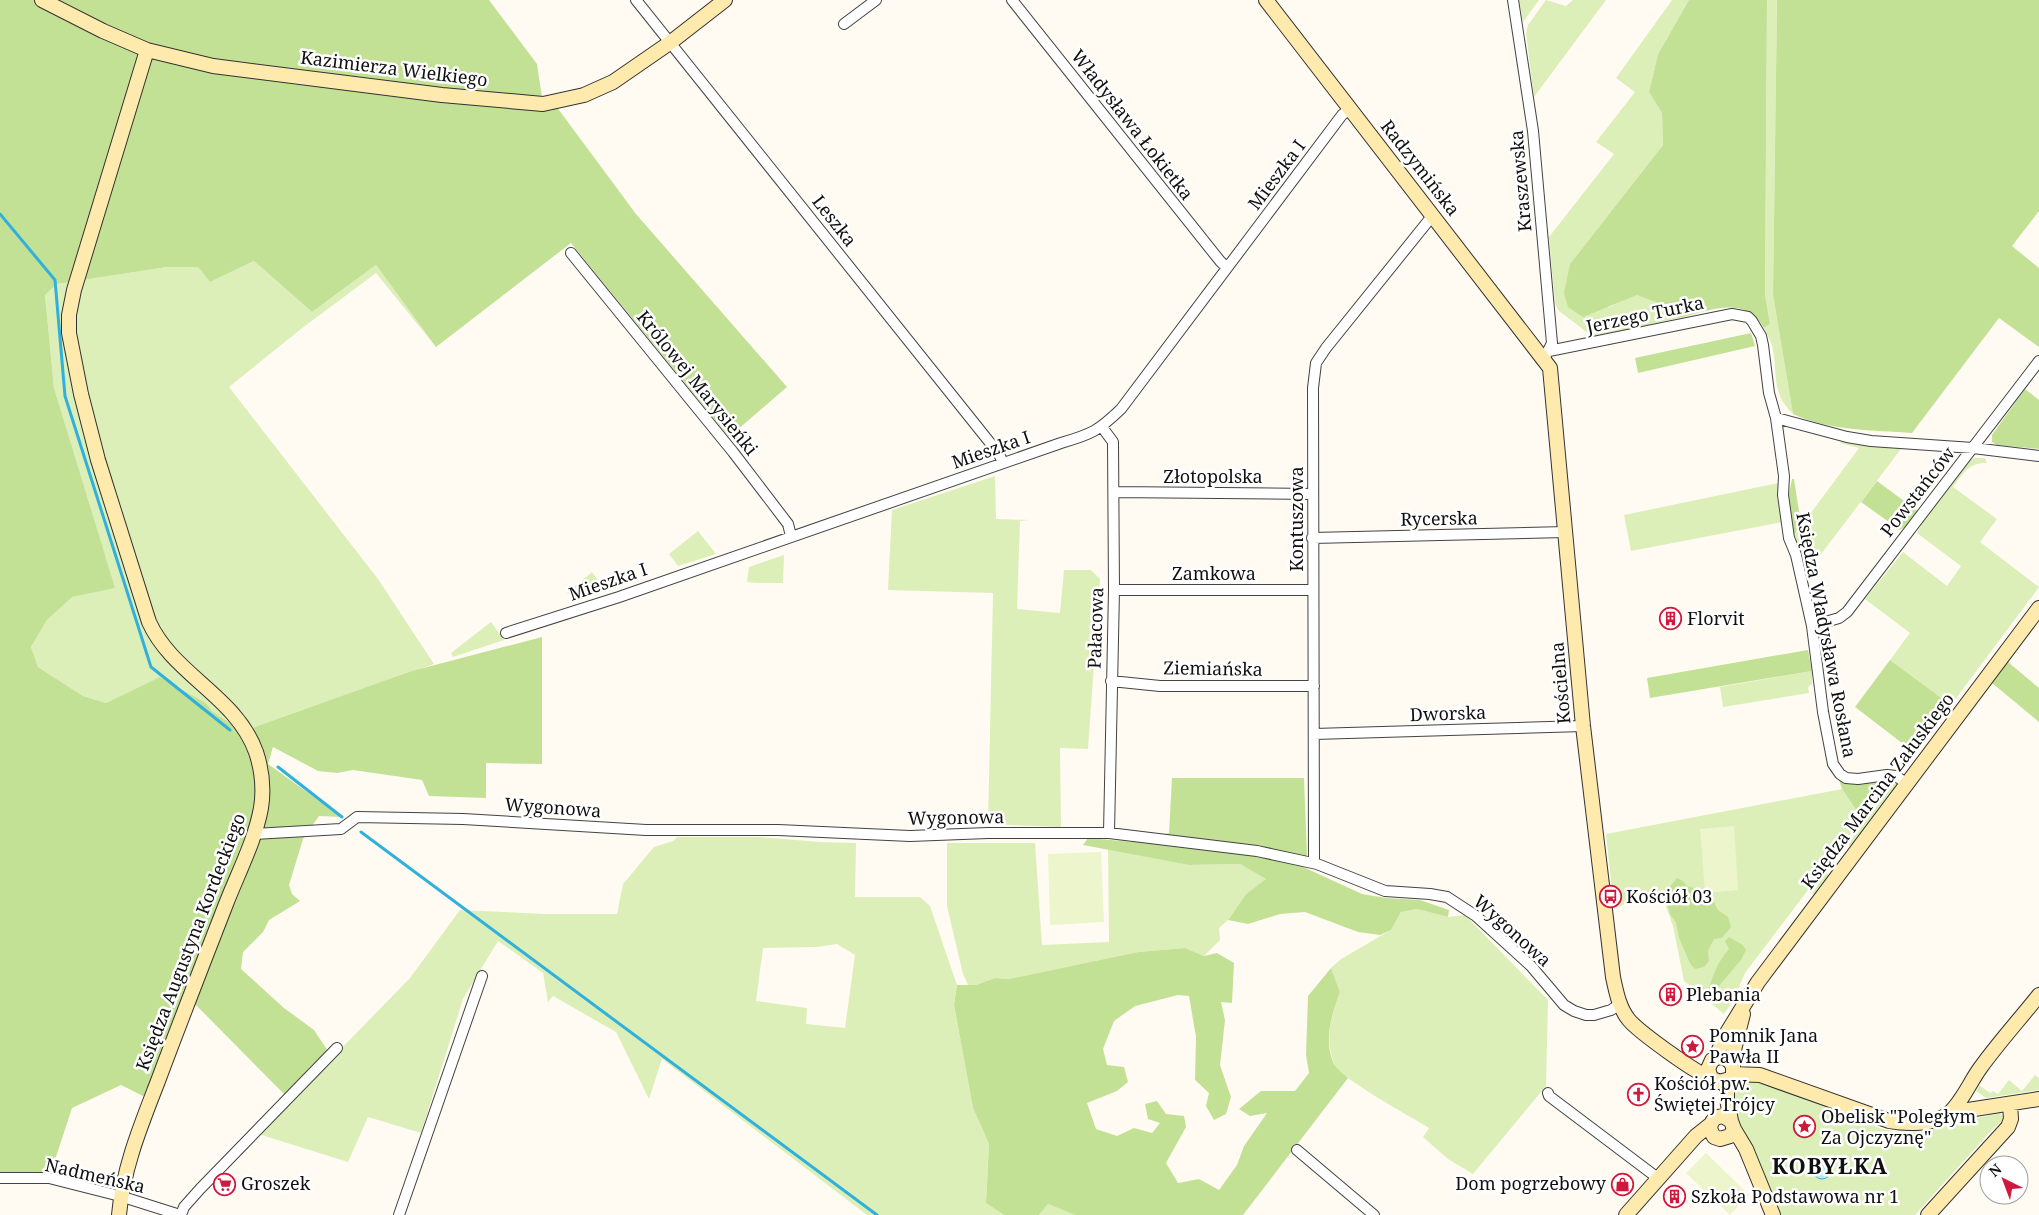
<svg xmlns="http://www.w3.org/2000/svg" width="2039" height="1215" viewBox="0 0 2039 1215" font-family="'Noto Serif',serif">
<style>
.green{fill:#dcefb8;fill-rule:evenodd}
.forest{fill:#c3e195}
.pitch{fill:#ecf5cb}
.water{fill:#b2ebfc;stroke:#31b0db}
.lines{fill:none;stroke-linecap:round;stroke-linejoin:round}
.stream{stroke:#31b0db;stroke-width:3}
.street-casing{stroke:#434343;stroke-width:12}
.secondary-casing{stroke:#323232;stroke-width:16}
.street{stroke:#fff;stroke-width:10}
.secondary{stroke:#ffeaae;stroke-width:14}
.labels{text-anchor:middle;stroke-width:5;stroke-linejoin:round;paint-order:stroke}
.street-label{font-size:18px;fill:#101010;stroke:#fff}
.poi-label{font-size:18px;fill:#101010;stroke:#fff;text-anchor:start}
.district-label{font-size:22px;font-weight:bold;letter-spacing:1px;fill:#101010;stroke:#fff}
</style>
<rect width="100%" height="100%" fill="#fffbf3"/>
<path class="green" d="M1519,0h20l-16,22z
M1546,0l20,6 7,-6h33l-72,97 -8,-64 2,-8z
M1672,0h17l-31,54 -9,38 13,21 1,32 -93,119 39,43 28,-13 24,10 18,14 -86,19 -35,-27 -3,-7 -6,-66 65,-83 -18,-12 39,-50 -19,-14z
M1767,0h10l-4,295 20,119c-22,-22 -15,-36 -20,-64 -1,-7 -6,-15 -9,-22l6,-4 -5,-30z
M254,261l58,51 64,-47 60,82 -60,-74 -75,56 -72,58 149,192 56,85 -182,64 -16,-1 -24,-16 -6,-8 -45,-26 -55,26 -23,-7 -45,-29 -7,-20 16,-27 24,-23 43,-9 -60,-200 -9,-93 12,-11 110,-17h31l12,15z
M1842,441l59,8 -92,121 -16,-33 66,-89 -19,-5z
M1974,458h11l2,5c-18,-1 -24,11 -34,24l44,32 -17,23 59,45 -88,118 -61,-45 20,-27 -45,-34 38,-47 44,34 14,-20 -44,-33c8,-17 41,-67 57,-75z
M995,476l1,43 34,1 -10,1 -3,88 43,4 4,-43h27l9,9 -12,170 -28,-1 1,79 -73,-3 5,-231 -105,-3 4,-80z
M1778,483l-1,14 5,25 -151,29 -7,-36z
M698,531l18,23 -38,12 -9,-12z
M784,555l-1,28h-26l-10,-1 2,-15z
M592,572l10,14 -2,8 -20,6 -13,-7z
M491,622l13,18 -51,17 -2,-4z
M1812,671v13l-4,3 1,6 -86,14 -3,-20z
M1896,781l2,5 -45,62 -5,-4z
M1842,789l20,30 -117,154 -12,28 -9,13 -40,-33 -11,-55 -9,-25 -37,2 -13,6 -8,-75z
M677,837h82l61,5 36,1 -1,54h65l10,9 27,79 -3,20 19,103 16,36 -3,59 18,12h-137l-205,-156 -13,40 -33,-67 -63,-36 -5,6 -5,-29 -45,-32 -35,58 -42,134 -53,-16 -20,45 -90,-28 152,-156 50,-68 86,4h71l6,-30 31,-37 19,-6zM837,944l18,11 -10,73 -39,-4 1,-16 -51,-7 7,-53 54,-1z
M947,843h88l7,102 67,-3 -1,-93 81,16 51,-1 27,15 -21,15 -18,26 -9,8 1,12 -16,16 -19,-8 -47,4 -129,27 -14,-1 -19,7h-8l-5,-11 -16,-68z
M1826,873l6,4 -15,20 -5,-4z
M1417,909l31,8 17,-2 83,85 -2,86 -73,88 -25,-15 -25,-22 6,-9c-18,-12 -88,-48 -95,-65 -10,-25 -2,-48 6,-71l-9,-24 10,-9 50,-29 10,-18z
M2035,1075l4,3v12l-53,8 -10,-7 3,-6 11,8 3,-2 5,3 11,-14 13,11z
M1739,1078h11l132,51c45,9 75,-8 118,-16l5,5 -15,14 -75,83h-136l-42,-99c-10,-16 -7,-22 2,-38z
M1048,1204l27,11h-36z"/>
<path class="forest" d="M0,0h489l48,64 6,40 10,-2 83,112 151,173 -58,50 -158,-194 -135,104 -60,-82 -64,47 -58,-51 -44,21 -12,-15h-31l-110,17 -12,11 9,93 61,200 -43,9 -25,23 -16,27 7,20 45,29 23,7 54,-26 46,26 6,8 24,16 16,1 160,-57 130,-34v127l-56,-1v35l-57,-2 -7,-16 -69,-10 -16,3 -19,-2 -45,-24 -5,17 74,53 -23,-1 -16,23 -14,46 3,9 8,7 -31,19 -6,12 -20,20 -2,17 43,39 30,22 14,21 -42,45 -101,-102 -38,104 -26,-13 -49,23 -23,70h-49z
M1689,0h78l-2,294 5,30 -6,4c-20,-34 -54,-17 -85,-10l-18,-14 -24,-9 -54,22 -15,-10 -4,-14 6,-29 93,-119 -1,-32 -13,-21 9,-38z
M1777,0h262v211l-27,35 27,22v79l-40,-29 -87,115c-39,-3 -83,-2 -119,-19l-20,-119z
M1751,333l4,13 -117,27 -3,-15z
M2025,389l14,11v49l-42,-4 -5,-3v-7z
M1792,479h2l7,45 -8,13 -5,-39z
M1877,481l42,31 -11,13 -8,5 -39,-28z
M1808,650l4,21 -162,27 -3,-20z
M1890,660l61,45 -36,48 -60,-46z
M2008,662l31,26v34l-47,-39z
M1172,778h132l3,77 -6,11 61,28 24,4 34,2 29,10 -1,7 -31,-8 -16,3 -10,18 -11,5 -22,-3 -53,-20 -25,2 -32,10 -20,-4 18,-26 20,-15 -26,-15 -51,1 -106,-20 5,-7 46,4 35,-9z
M1839,780l8,4 35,-2 1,9 -21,28 -20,-30z
M1677,878l6,3 4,5 14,4 12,10 5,10 10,7 3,10 -9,11 -8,1 -6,12 1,10 -5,6 -9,2 -5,-6 -11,-25 -3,-15 -6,-9 -6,-20z
M1729,937l14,8 3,5 -5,10 -29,34 -4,-3c5,-16 10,-30 21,-42l-4,-8z
M1185,948l19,8 13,-3 17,10 -2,40 -11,-1 4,18 -5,45 11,32 -5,17 -12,6 -8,-14 3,-13 -14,-13 1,-43 -7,-41 -11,-1 -43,11 -21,15 -11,28 4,16 17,2 4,15 -11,9 -30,12 9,26 21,7 17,-8 18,5 8,-10 -12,-4 -3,-15 12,-3 9,13 18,2 2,11 -20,36 12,20 21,-4 20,11 18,-25 7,-19 23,-33 -17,3 -11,-7 22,-18h34l14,-18 -3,-18 2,-59 23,-28 9,24c-8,22 -17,49 -6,72 3,5 10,10 14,14l-105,137h-168l-27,-11 -9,11h-35l-18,-12 3,-59 -16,-36 -19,-103 3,-20h19l19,-7 14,1 129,-27z"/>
<path class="pitch" d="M1734,826l4,64 -33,3 -5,-64z
M1101,852l3,70 -54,3 -2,-71z
M1706,1153l43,42 -19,20 -44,-42z"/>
<path class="water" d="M1813 1170a9 9 0 1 1 18 0a9 9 0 1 1-18 0Z"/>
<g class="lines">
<path class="stream" d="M0,214l55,66 10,116 86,271 79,63
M278,767l64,50
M361,832l516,383"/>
<defs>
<path id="street" d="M636,0l363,454 4,9
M1012,0l208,261 7,7
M1513,0l20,131 19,212 -6,12
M844,24l32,-24
M571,253l162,199 55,72 3,12
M1549,351l183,-37 16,3 4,4 9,15 2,9 6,48 7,25 8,58 -1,19 6,43 7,17 16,71 11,86 10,52 7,10 6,4 12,1 29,-4 9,1 11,8
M1776,418l71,19 24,4 102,7 66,8
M1102,427l11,15 1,148 -5,243
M1114,492l199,2
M1312,538l254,-6
M1114,590h199
M1812,626l27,-8 8,-6 192,-251
M506,633l113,-36 442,-154c31,-9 37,-12 60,-34l221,-294 9,-7
M1111,681l49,5h154
M1314,734l269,-8
M254,834l87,-5 16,-12 106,2 183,11h132l132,6 78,-3h121l148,18 60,13 68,27 45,3 17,3 29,19 55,50 33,39 10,6 12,4h8l17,-5 9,-6
M1314,863l-1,-475 3,-25 10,-15 107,-133
M1548,1093l1,3 110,83
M1297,1150l77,65
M0,1178h49l71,18 60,19
M181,1215l3,-8 16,-18 137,-141
M399,1215l83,-239"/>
<path id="secondary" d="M42,0l61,31 44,19 66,16 229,29 101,9 41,-9 29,-13 58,-40 54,-42
M1266,0l284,368 33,358 30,251c3,14 6,31 16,43 10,12 68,54 82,58
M1715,1059l10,-23 33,-54 281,-374
M1731,1062l12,-48
M1733,1074l27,1 129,46c16,3 45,4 59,-7 13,-10 23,-34 33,-47 18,-25 39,-48 58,-72
M1730,1079l-11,3 -8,-4 -3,-9 4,-9c8,-5 16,-3 21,6v8l-6,15v10l4,22 3,8 12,20 27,66
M1956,1106l6,4h6l71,-11
M1731,1121l-8,-5c-8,1 -12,4 -13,13l4,8 6,2 10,-3 4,-7
M119,1215c4,-47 22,-90 39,-134 22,-59 45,-118 68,-177 12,-31 29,-63 35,-96 3,-19 1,-38 -5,-56 -20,-56 -83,-77 -107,-130l-51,-162 -17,-66 -12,-61v-18l5,-25 73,-240
M1626,1215l70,-79 15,-12
M1928,1215l80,-88 3,-8 -1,-15"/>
</defs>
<use href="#street" class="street-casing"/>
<use href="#secondary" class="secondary-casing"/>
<use href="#street" class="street"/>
<use href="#secondary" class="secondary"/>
</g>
<defs>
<symbol id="building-ring" viewBox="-11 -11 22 22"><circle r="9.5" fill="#fff" stroke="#d0183c" stroke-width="1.5"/><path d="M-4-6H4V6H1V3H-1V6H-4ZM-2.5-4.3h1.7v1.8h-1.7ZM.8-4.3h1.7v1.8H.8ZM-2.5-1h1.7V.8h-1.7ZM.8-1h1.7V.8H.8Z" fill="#d0183c"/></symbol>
<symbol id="bus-ring" viewBox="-11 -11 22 22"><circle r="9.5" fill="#fff" stroke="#d0183c" stroke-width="1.5"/><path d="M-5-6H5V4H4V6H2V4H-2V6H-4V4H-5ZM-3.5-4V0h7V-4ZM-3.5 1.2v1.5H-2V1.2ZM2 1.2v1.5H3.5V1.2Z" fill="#d0183c"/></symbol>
<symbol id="sight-ring" viewBox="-11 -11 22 22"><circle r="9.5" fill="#fff" stroke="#d0183c" stroke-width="1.5"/><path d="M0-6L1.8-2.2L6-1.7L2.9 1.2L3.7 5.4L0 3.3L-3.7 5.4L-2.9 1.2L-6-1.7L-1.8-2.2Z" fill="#d0183c"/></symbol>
<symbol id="church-ring" viewBox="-11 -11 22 22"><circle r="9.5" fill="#fff" stroke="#d0183c" stroke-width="1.5"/><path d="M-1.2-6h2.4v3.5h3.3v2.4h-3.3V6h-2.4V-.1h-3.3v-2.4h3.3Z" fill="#d0183c"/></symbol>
<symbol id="supermarket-ring" viewBox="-11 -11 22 22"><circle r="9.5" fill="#fff" stroke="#d0183c" stroke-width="1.5"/><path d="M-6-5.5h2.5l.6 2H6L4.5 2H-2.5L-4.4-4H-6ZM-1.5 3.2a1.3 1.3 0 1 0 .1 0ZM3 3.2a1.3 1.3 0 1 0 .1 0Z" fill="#d0183c"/></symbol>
<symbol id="shop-ring" viewBox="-11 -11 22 22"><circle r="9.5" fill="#fff" stroke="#d0183c" stroke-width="1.5"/><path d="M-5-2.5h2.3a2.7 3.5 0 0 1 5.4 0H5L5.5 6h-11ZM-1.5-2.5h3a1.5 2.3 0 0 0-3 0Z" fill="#d0183c"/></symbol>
</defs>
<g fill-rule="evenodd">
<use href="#building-ring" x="1658" y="606" width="25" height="25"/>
<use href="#bus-ring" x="1598" y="884" width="25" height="25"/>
<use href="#building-ring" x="1658" y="982" width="25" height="25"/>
<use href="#sight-ring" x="1680" y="1034" width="25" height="25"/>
<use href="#church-ring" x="1626" y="1082" width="25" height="25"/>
<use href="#sight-ring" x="1792" y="1114" width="25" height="25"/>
<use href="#supermarket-ring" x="212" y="1172" width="25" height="25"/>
<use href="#shop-ring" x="1610" y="1172" width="25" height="25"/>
<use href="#building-ring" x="1662" y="1184" width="25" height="25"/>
</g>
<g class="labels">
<g class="street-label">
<text transform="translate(394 69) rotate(7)" y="6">Kazimierza Wielkiego</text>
<text transform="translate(1132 125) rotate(52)" y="6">Władysława Łokietka</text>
<text transform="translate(1420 168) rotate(52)" y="6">Radzymińska</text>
<text transform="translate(1277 175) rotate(-53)" y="6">Mieszka I</text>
<text transform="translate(1521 181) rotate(-95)" y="6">Kraszewska</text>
<text transform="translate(834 221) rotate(52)" y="6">Leszka</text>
<text transform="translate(1645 315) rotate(-12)" y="6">Jerzego Turka</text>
<text transform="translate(697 383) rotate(51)" y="6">Królowej Marysieńki</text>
<text transform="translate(991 450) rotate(-19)" y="6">Mieszka I</text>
<text x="1213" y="483">Złotopolska</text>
<text transform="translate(1918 492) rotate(-52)" y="6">Powstańców</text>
<text transform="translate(1297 519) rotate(-90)" y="6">Kontuszowa</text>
<text transform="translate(1439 519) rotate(-1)" y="6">Rycerska</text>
<text x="1214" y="580">Zamkowa</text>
<text transform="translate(608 582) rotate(-19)" y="6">Mieszka I</text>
<text transform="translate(1096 628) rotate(-88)" y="6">Pałacowa</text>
<text transform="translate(1826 635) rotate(79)" y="6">Księdza Władysława Rosłana</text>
<text transform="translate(1213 669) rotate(1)" y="6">Ziemiańska</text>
<text transform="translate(1561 683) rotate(-95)" y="6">Kościelna</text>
<text transform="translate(1448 714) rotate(-2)" y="6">Dworska</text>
<text transform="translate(1878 791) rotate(-53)" y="6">Księdza Marcina Załuskiego</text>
<text transform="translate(553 808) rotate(4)" y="6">Wygonowa</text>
<text transform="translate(956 818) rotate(-1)" y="6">Wygonowa</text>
<text transform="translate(1512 931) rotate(42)" y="6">Wygonowa</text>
<text transform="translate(191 942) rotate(-69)" y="6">Księdza Augustyna Kordeckiego</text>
<text transform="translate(95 1176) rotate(13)" y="6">Nadmeńska</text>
</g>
<g class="poi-label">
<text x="1687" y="625">Florvit</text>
<text x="1626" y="903">Kościół 03</text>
<text x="1686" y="1001">Plebania</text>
<text x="1709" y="1042">Pomnik Jana<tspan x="1709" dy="21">Pawła II</tspan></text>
<text x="1654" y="1090">Kościół pw.<tspan x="1654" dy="21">Świętej Trójcy</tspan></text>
<text x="1821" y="1123">Obelisk "Poległym<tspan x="1821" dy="21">Za Ojczyznę"</tspan></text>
<text x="241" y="1190">Groszek</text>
<text x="1606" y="1190" text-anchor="end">Dom pogrzebowy</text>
<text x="1691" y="1203">Szkoła Podstawowa nr 1</text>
</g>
<g class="district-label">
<text x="1830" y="1174">KOBYŁKA</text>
</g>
</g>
<g transform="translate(2004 1180) rotate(318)"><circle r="24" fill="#ffffff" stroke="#9f9f9f"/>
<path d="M0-4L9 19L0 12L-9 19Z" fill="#d0183c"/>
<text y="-8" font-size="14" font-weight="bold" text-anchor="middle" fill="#101010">N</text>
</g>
</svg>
